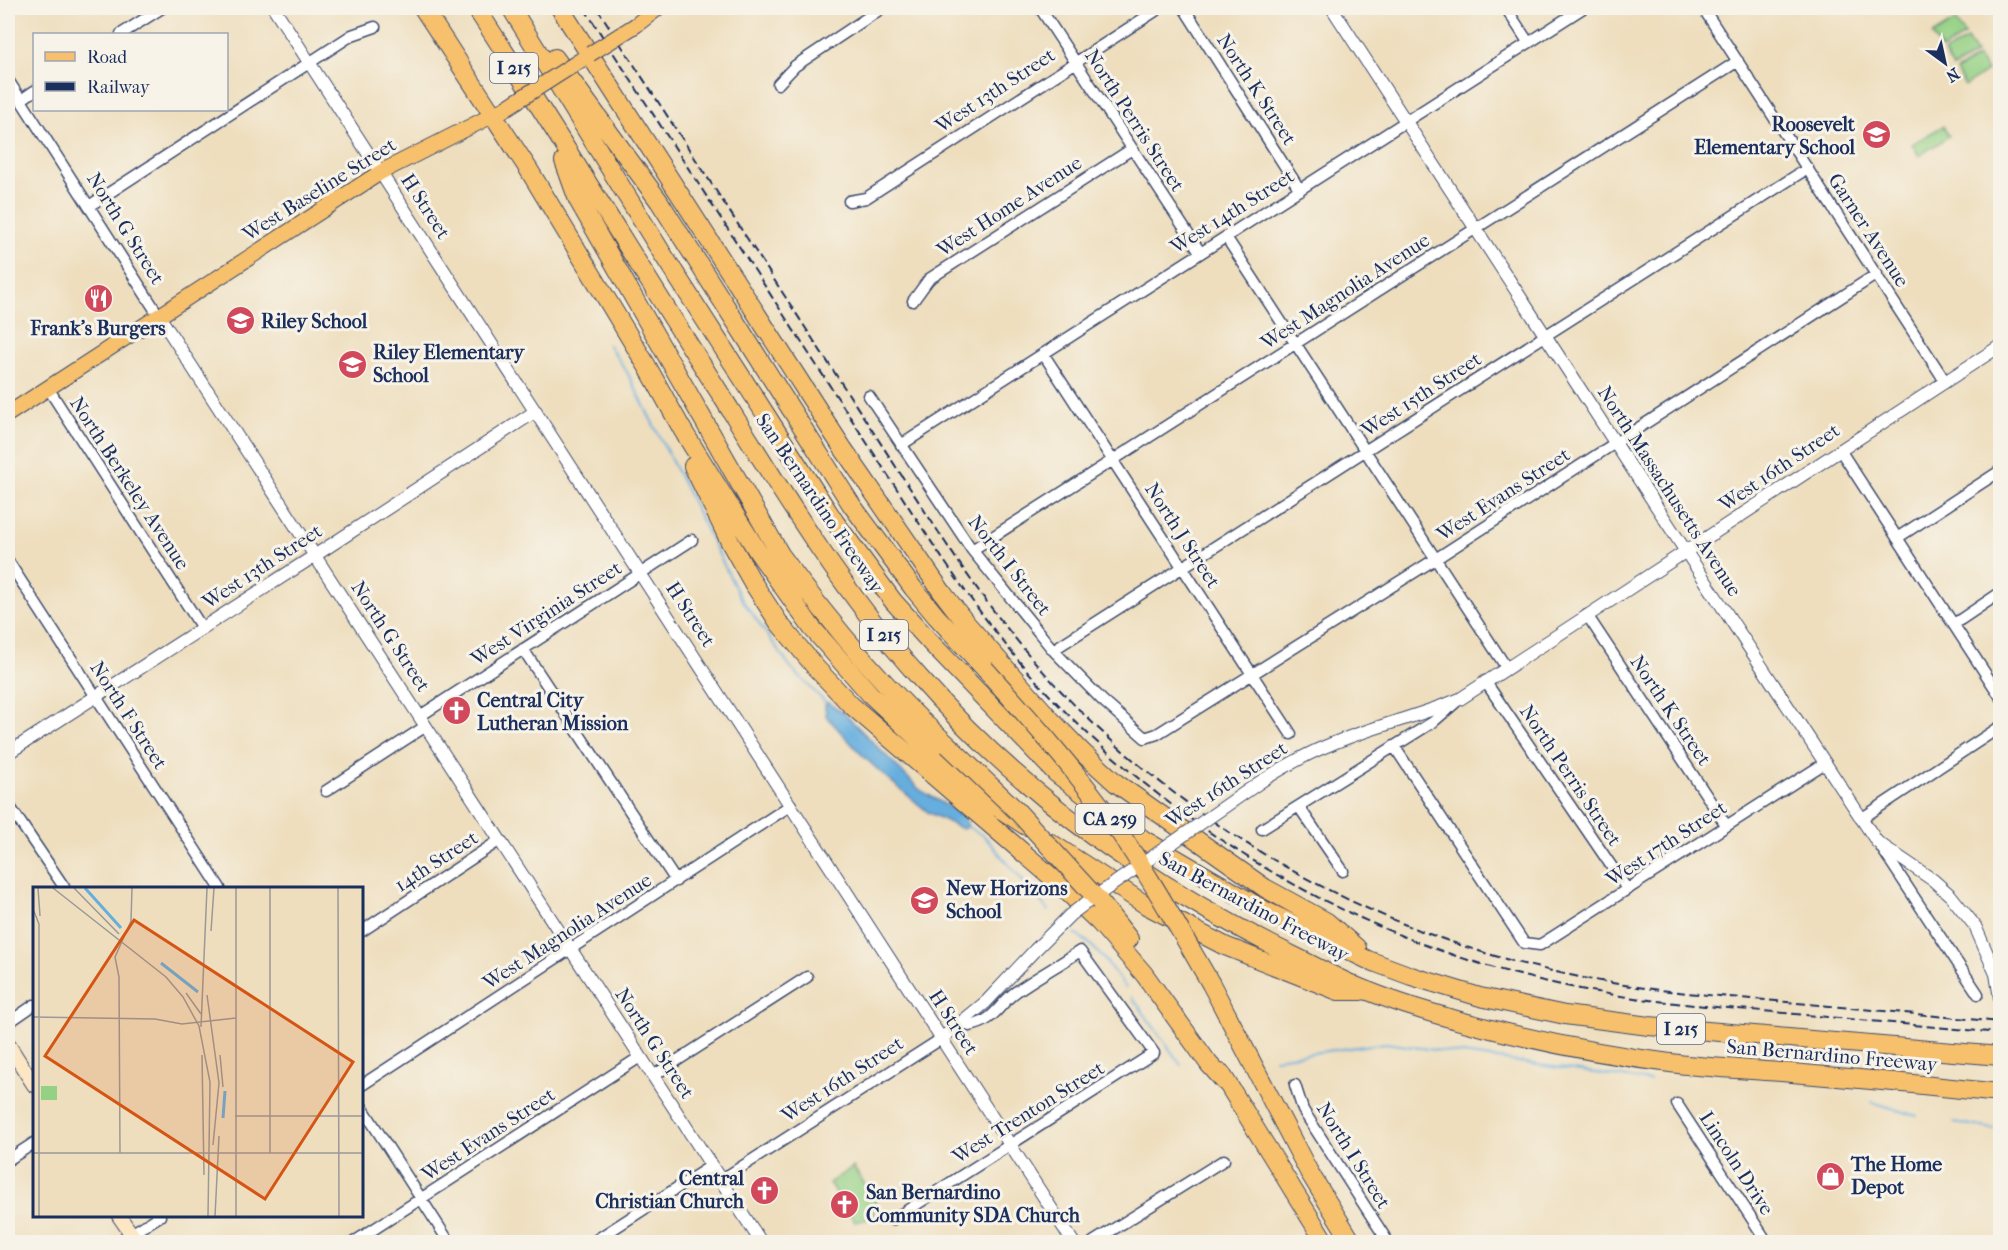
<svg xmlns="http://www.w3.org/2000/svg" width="2008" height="1250" viewBox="0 0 2008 1250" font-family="'IM FELL French Canon',serif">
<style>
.green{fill:#95d185;stroke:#588072;stroke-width:1.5}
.water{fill:#66aede;stroke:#406e9e;stroke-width:1.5}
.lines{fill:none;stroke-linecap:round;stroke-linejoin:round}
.stream{stroke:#66aede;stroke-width:2}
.minor-casing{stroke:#3b496c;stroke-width:13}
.tertiary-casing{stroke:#3b496c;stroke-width:14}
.secondary-casing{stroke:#3b496c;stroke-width:16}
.primary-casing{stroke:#3b496c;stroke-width:17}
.motorway-casing{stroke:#3b496c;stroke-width:20}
.minor{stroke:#fff;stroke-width:10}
.tertiary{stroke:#fff;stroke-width:12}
.secondary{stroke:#fce6c4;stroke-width:14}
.primary{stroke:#f7c06c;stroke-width:15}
.motorway{stroke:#f7c06c;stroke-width:18}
.rail{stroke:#1b2f5e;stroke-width:2;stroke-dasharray:9 4.5;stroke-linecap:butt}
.tertiary-bridge-casing{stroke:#3b496c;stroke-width:14;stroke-linecap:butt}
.primary-bridge-casing{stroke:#3b496c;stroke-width:17;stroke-linecap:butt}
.motorway-bridge-casing{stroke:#3b496c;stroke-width:20;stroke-linecap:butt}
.tertiary-bridge{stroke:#fff;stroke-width:12}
.primary-bridge{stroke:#f7c06c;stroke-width:15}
.motorway-bridge{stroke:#f7c06c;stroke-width:18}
.labels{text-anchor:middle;stroke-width:6;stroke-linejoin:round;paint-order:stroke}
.shield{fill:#f7f3e8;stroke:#5d6a87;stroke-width:1.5}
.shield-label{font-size:18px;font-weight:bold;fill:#1b2f5e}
.street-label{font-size:20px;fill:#1b2f5e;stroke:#f7f3e8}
.poi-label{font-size:20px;font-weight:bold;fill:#1b2f5e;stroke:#f7f3e8;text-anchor:start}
.inset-river{fill:none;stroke:#66aede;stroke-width:3}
.inset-road{fill:none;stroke:#9a9898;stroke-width:1.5}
.view{fill:#d45514;fill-opacity:0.15;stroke:#d45514;stroke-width:3}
.inset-edge{fill:none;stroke:#1b2f5e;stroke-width:3}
</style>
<rect width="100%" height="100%" fill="#f7f3e8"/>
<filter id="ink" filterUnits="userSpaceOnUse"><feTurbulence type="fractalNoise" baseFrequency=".0167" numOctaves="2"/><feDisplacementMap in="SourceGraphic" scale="12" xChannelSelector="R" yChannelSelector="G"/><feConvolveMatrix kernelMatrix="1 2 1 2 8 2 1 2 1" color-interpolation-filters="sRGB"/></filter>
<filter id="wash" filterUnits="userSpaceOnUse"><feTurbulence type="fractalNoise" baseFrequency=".008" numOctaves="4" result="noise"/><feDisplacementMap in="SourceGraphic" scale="24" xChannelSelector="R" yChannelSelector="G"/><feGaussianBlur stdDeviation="1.35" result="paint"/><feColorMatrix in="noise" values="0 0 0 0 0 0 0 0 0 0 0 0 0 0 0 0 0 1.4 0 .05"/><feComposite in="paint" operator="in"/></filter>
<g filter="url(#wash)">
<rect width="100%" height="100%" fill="#eedebe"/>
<path class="green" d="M1955,21l10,14 -23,15 -10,-15z
M1967,39l9,15 -23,14 -9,-15z
M1978,57l9,14 -22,15 -9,-15z
M1943,126l6,10 -30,20 -7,-12z
M853,1167l23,34 -2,2v15l-19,4 -26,-39z"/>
<path class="water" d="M827,702l17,11 76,77 39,23 8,10 1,4 -6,2 -34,-17 -41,-34 -25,-23 -36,-39 -1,-11z"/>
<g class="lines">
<path class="stream" d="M608,344l19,28 113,225 52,72 34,34
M968,827l16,9 65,75
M1075,934c22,11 36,35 51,54
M1132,997l49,68
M1275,1058l111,-15 264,38
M1872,1102l45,14
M1954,1122l39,7"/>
</g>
</g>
<g filter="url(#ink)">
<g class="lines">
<defs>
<path id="minor" d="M1040,8l160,244
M1184,8l116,182
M1506,8l22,34
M1703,8l242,373
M121,34l41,-26
M8,80l151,236
M778,84l17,-18 87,-58
M21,100l13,-9
M849,201l17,-3 294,-190
M89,206l263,-171 23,-8
M1226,237l280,430
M913,301l16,-22 203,-130
M1044,355l247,379
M48,388l154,240
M869,396l103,154 81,100 49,50 43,38 12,-4 280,-176 440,-284
M901,445l682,-437
M1840,450l160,246
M1897,538l103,-67
M972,550l766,-489
M8,561l212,327
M1587,615l139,210
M1954,624l46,-31
M523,649l153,232
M1053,650l755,-482
M1485,681l142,208
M420,716l272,-176
M1394,746l130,197 16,2 285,-182
M326,791l100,-65
M8,804l56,83
M1299,807l44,64
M1861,819l139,-92
M1262,829l171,-107 22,-19
M1879,844l99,150
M362,931l138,-91
M8,1023l26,-18
M653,1076l154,-99
M362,1085l429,-280
M1295,1085l8,25 85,132
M1677,1104l90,138
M362,1107l87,135
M8,1160l26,-17
M721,1180l220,-141
M892,1220l262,-167 -74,-102c-21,14 -43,26 -63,40 -18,12 -22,31 -48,35l-6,-5
M118,1242l42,-26
M354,1242l286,-185
M593,1242l118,-76
M1093,1242l131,-82"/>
<path id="tertiary" d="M274,8l799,1234
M1332,8l349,536 196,298 56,38 18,16 24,30 21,48 4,24
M159,316l602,926
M8,753l297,-191 231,-151
M1263,780c21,-13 43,-26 66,-35 42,-18 88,-28 131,-46l540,-353
M941,1039l45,-37 49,-52"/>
<path id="secondary" d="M8,1044l26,41
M119,1216l18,26"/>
<path id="primary" d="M636,25l22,-17
M8,414l373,-242 122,-62"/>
<path id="motorway" d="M423,8l106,162 118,196 35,63 76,123 54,76 58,66 106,99 50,33
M476,8c84,128 164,260 247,390 60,96 120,194 196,279 104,119 235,211 377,280 23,11 47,25 72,34 37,15 76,26 115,36 62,16 124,28 187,36 37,5 74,6 111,9 73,6 146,13 219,21
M511,8l151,245 156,243 17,26 58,79 38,42 125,130 88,67 120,70 104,50 43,16 69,21 85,18 84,11 351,30
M560,8l282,439 100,145 24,31 86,98 31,32 33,30 149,105 62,34 30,26
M555,58l104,143 192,303 62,84 23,28 49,53
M564,161l14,39 202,354c50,69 104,134 168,191
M693,466l38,78 22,39 26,40 37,45 35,37 204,175 45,43 44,51 65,90 16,18
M1051,843l95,62 79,41 113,45h23
M1100,902l29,37
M1211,984l98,188 43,70
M1221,1073l104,169"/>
</defs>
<use href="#minor" class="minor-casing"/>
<use href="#tertiary" class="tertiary-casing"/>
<use href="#secondary" class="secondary-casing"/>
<use href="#primary" class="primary-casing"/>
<use href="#motorway" class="motorway-casing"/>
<use href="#minor" class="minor"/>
<use href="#tertiary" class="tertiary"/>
<use href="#secondary" class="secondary"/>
<use href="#primary" class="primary"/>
<use href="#motorway" class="motorway"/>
<path class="rail" d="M584,8l352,541c36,53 73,104 117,150 138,144 318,246 513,287 69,15 138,20 208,26 75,7 151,14 226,21
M597,8l348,534c35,53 73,103 116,149 136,144 316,243 509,284 68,15 137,20 206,26 75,7 150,14 224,21"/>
<defs>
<path id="tertiary-bridge" d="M1035,950l35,-35 16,-12 177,-123"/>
<path id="primary-bridge" d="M590,54l46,-29
M506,108l75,-48"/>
<path id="motorway-bridge" d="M985,669c44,49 88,98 126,151 37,53 68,109 100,164
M948,745l69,66 83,91"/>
</defs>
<use href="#tertiary-bridge" class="tertiary-bridge-casing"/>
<use href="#primary-bridge" class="primary-bridge-casing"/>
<use href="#motorway-bridge" class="motorway-bridge-casing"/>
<use href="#tertiary-bridge" class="tertiary-bridge"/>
<use href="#primary-bridge" class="primary-bridge"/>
<use href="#motorway-bridge" class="motorway-bridge"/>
</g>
</g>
<defs>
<symbol id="school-disc" viewBox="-11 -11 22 22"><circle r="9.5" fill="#d1495b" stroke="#f7f3e8"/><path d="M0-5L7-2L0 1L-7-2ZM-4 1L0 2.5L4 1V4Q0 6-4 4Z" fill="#fff"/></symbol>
<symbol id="restaurant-disc" viewBox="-11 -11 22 22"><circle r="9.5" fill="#d1495b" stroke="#f7f3e8"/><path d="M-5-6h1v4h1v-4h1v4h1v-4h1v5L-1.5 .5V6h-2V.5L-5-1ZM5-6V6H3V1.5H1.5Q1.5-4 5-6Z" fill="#fff"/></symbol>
<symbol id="church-disc" viewBox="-11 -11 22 22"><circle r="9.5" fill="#d1495b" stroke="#f7f3e8"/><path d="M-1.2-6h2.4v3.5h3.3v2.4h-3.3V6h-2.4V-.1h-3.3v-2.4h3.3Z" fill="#fff"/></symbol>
<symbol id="shop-disc" viewBox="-11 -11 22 22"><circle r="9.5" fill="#d1495b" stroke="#f7f3e8"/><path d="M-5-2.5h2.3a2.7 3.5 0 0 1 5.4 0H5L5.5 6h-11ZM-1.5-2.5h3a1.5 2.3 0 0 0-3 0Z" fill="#fff"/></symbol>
</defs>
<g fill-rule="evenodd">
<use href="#school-disc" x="1860" y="118" width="33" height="33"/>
<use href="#restaurant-disc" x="82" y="282" width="33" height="33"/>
<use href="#school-disc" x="224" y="304" width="33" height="33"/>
<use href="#school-disc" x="336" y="348" width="33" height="33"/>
<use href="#church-disc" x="440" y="694" width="33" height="33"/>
<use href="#school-disc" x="908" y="884" width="33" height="33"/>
<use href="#shop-disc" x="1814" y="1160" width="33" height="33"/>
<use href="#church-disc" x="748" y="1174" width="33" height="33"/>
<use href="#church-disc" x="828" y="1188" width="33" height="33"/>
</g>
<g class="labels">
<g class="shield">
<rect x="490" y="53" width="48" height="30" rx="4.5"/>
<rect x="860" y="620" width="48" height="30" rx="4.5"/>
<rect x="1075.5" y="804" width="69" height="30" rx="4.5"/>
<rect x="1657" y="1014" width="48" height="30" rx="4.5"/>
</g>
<g class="shield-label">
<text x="514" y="74">I 215</text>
<text x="884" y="641">I 215</text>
<text x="1110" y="825">CA 259</text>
<text x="1681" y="1035">I 215</text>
</g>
<g class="street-label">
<text transform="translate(1257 89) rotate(57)" y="7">North K Street</text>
<text transform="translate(995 90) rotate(-33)" y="7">West 13th Street</text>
<text transform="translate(1135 120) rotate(57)" y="7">North Perris Street</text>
<text transform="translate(319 189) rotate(-32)" y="7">West Baseline Street</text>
<text transform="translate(426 206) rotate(57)" y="7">H Street</text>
<text transform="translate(1009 206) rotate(-33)" y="7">West Home Avenue</text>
<text transform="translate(1232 211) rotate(-32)" y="7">West 14th Street</text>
<text transform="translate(126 228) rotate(58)" y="7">North G Street</text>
<text transform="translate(1869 230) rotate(57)" y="7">Garner Avenue</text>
<text transform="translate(1345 291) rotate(-33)" y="7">West Magnolia Avenue</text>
<text transform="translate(1421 394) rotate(-33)" y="7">West 15th Street</text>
<text transform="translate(1779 467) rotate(-34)" y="7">West 16th Street</text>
<text transform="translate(130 483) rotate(57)" y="7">North Berkeley Avenue</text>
<text transform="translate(1670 491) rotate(57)" y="7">North Massachusetts Avenue</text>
<text transform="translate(1503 494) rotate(-33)" y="7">West Evans Street</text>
<text transform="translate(820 503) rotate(56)" y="7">San Bernardino Freeway</text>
<text transform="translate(1183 535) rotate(57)" y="7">North J Street</text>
<text transform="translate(1010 565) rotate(52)" y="7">North I Street</text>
<text transform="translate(262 566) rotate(-33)" y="7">West 13th Street</text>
<text transform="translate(546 613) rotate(-33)" y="7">West Virginia Street</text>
<text transform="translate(691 614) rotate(57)" y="7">H Street</text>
<text transform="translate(391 636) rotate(57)" y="7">North G Street</text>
<text transform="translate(1671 710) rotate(56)" y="7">North K Street</text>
<text transform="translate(129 715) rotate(57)" y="7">North F Street</text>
<text transform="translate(1571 775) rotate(56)" y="7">North Perris Street</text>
<text transform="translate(1226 784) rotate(-33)" y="7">West 16th Street</text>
<text transform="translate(1666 843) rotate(-33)" y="7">West 17th Street</text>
<text transform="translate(436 861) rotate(-33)" y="7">14th Street</text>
<text transform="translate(1254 906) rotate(28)" y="7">San Bernardino Freeway</text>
<text transform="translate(567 931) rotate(-33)" y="7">West Magnolia Avenue</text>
<text transform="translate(954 1022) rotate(57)" y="7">H Street</text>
<text transform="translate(655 1043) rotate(57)" y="7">North G Street</text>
<text transform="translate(1832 1055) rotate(5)" y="7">San Bernardino Freeway</text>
<text transform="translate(842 1079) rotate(-33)" y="7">West 16th Street</text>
<text transform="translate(1028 1112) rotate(-32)" y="7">West Trenton Street</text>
<text transform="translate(488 1134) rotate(-33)" y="7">West Evans Street</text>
<text transform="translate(1354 1155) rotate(58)" y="7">North I Street</text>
<text transform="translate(1737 1163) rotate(57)" y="7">Lincoln Drive</text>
</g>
<g class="poi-label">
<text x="1855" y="131" text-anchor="end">Roosevelt<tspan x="1855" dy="23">Elementary School</tspan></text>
<text x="261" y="328">Riley School</text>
<text x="98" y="335" text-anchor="middle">Frank's Burgers</text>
<text x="373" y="359">Riley Elementary<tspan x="373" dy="23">School</tspan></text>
<text x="477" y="707">Central City<tspan x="477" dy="23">Lutheran Mission</tspan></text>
<text x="946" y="895">New Horizons<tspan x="946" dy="23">School</tspan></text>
<text x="1851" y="1171">The Home<tspan x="1851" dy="23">Depot</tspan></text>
<text x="744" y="1185" text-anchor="end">Central<tspan x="744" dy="23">Christian Church</tspan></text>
<text x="866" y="1199">San Bernardino<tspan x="866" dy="23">Community SDA Church</tspan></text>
</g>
</g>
<g transform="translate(33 887)">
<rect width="330" height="330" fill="#eedebe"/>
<path d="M8,199h16v14h-16z" fill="#95d185"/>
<path class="inset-river" d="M52,1l36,40M128,76l37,29M190,231l2,-27"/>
<path class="inset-road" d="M5,1l2,28M20,1l113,89 17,20 16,29 11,56 -2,134M41,1l45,46M305,1l1,328M0,22l6,15v292M178,44l3,-43M153,106l15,21M174,108l12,88 -6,62M0,130l122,2 27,5 54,-6M168,140l6,-139M169,168l2,120M187,168l3,32M202,229h128M0,266h330M87,266l-1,-176 -4,-20 16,-36 1,-33M237,266v-265M182,329l4,-80M203,329v-328"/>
<path class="view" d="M101,33l219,142 -88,137 -220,-143z"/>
<rect width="330" height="330" class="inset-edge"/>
</g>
<rect width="2008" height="1250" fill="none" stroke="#f7f3e8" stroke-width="30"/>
<rect x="33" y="33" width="195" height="78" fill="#f7f3e8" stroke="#9fa5b1" stroke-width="1.5"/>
<rect x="45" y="52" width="30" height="9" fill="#f7c06c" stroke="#9fa5b1" stroke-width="1.5"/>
<text x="87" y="63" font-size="18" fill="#1b2f5e">Road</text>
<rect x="45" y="82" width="30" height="9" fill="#1b2f5e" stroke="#9fa5b1" stroke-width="1.5"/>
<text x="87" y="93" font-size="18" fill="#1b2f5e">Railway</text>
<g transform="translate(1945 63) rotate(147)" stroke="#f7f3e8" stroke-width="4.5" paint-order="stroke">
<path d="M0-4.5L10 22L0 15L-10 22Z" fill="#1b2f5e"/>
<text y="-9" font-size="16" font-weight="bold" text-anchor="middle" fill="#1b2f5e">N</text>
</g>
</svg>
